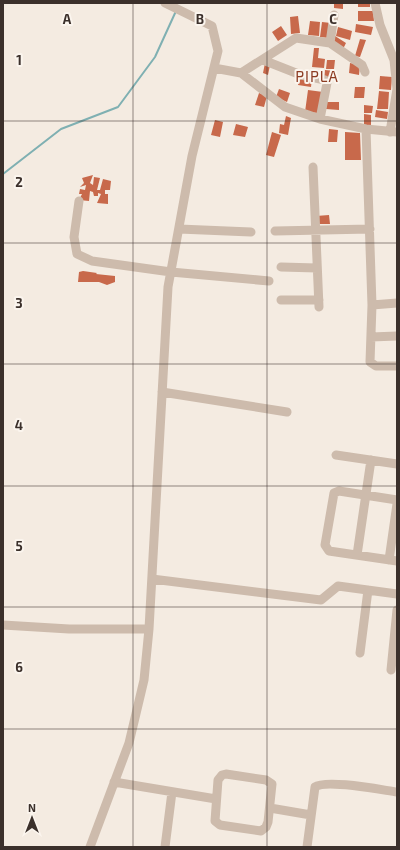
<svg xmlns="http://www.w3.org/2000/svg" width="400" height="850" viewBox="0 0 400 850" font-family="'Exo 2',sans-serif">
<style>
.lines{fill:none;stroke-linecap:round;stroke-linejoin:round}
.stream{stroke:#7fb0b2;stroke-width:2}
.building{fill:#c8694b}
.minor{stroke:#cdbbac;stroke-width:9}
.grid{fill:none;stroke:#3b302b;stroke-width:1;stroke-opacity:0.55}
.labels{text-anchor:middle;stroke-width:4;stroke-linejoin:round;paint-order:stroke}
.quarter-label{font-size:15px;letter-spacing:1px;fill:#8c3b22;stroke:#fbf5ee}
.grid-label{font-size:13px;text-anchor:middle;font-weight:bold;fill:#3b302b;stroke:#fbf5ee;stroke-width:4;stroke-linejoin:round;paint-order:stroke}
</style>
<rect width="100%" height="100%" fill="#f4ebe1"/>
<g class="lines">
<path class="stream" d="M3,174l58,-45 57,-22 37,-50 21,-46"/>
</g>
<path class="building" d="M334,3h9v6l-9,-1z
M358,3h12v4h-12z
M358,11h15l1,10h-16z
M298,16l2,17 -9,1 -1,-17z
M310,21l10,1 -1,14 -11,-1z
M322,22l9,1 -2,15 -9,-1z
M356,24l17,3 -2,8 -16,-3z
M281,26l6,9 -9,6 -6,-9z
M338,27l14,4 -2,9 -14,-4z
M335,36l11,7 -3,6 -11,-7z
M360,39l6,1 -6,17 -5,-1z
M314,48h5l-1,10 7,1 -1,9 -12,-1z
M327,60h8l-1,9h-8z
M265,63l5,2 -2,10 -5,-2z
M350,63l10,2 -1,10 -10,-2z
M325,70l10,1v8l-11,-1z
M299,76l13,2 -1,9 -13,-2z
M380,76l12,1 -1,13 -12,-1z
M355,87h10l-1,11h-10z
M279,89l11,4 -3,9 -11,-5z
M308,90l15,2 -4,21 -14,-1z
M379,91l10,1 -1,17h-11z
M259,93l8,3 -3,11 -9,-2z
M327,102h12v8l-13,-1z
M364,105l9,1 -1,7h-8z
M376,110l12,2 -1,7 -12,-2z
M364,114l7,1v10h-7z
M286,116l5,2 -3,17 -9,-2 1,-9 4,1z
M215,120l8,2 -3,15 -9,-2z
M236,124l12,3 -3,10 -12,-2z
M329,129l9,1 -1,12h-9z
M272,132l9,3 -7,22 -8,-2z
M345,132l15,1 1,27h-16z
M93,175l-3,8 3,2 1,-8 6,1 -3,12h3l3,-11 8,2 -1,9h-5v4h3v10l-11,-1 4,-9 -3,-1v3h-4l-1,-4 -3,-1 -1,10 -10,-1 3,-6h-3l1,-5 5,1 1,-5 -6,2 4,-4 -2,-5z
M329,215l1,9h-13l-1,-8z
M83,271l14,2 -1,1 19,2v6l-8,3 -8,-3h-21l1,-10z"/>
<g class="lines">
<path class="minor" d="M375,3l5,22 14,35 3,29 -7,43
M330,43l32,22 3,7
M263,60l38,15 24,5 2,3 -7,36
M214,68l27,5 44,34 35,12 46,10 31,3
M241,73l55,-35 34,5 4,-28
M366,129l6,176 25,-2
M313,167l6,140
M79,201l-5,36 3,17 15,7 79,11 98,9
M179,229l72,3
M275,231l95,-2
M281,267l36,1
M281,300h38
M372,305l-2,57 6,4h21
M371,337l26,-1
M162,392l125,20
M336,455l61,9
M397,500l-58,-9 -5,2 -9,52 4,6 68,10
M357,555l14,-95
M389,560l8,-56
M152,579l169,21 17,-14 59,8
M3,625l66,4h80
M360,653l8,-63
M391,670l6,-60
M226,774l40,6 6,4 -4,38 -2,5 -5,4 -41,-6 -5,-4 3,-41 4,-5z
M114,782l102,17
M270,808l41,7
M90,847l39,-104 15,-63 5,-51 19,-342 24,-131 26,-105 -6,-25 -47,-23
M165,847l7,-55
M307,847l8,-60c11,-8 67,3 82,5"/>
</g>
<path class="grid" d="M133,3v844M267,3v844M3,121h394M3,243h394M3,364h394M3,486h394M3,607h394M3,729h394"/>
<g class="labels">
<g class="quarter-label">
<text x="317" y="82">PIPLA</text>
</g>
</g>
<g class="grid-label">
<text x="67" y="24">A</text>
<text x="200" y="24">B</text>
<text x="333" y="24">C</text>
<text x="19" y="65">1</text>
<text x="19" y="187">2</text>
<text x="19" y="308">3</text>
<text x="19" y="430">4</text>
<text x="19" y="551">5</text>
<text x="19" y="672">6</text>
</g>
<rect width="400" height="850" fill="none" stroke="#3b302b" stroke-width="8"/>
<g transform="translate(32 818)" stroke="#fbf5ee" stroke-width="3" paint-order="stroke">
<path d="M0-3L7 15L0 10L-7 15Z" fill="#3b302b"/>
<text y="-6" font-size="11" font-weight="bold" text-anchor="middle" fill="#3b302b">N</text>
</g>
</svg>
